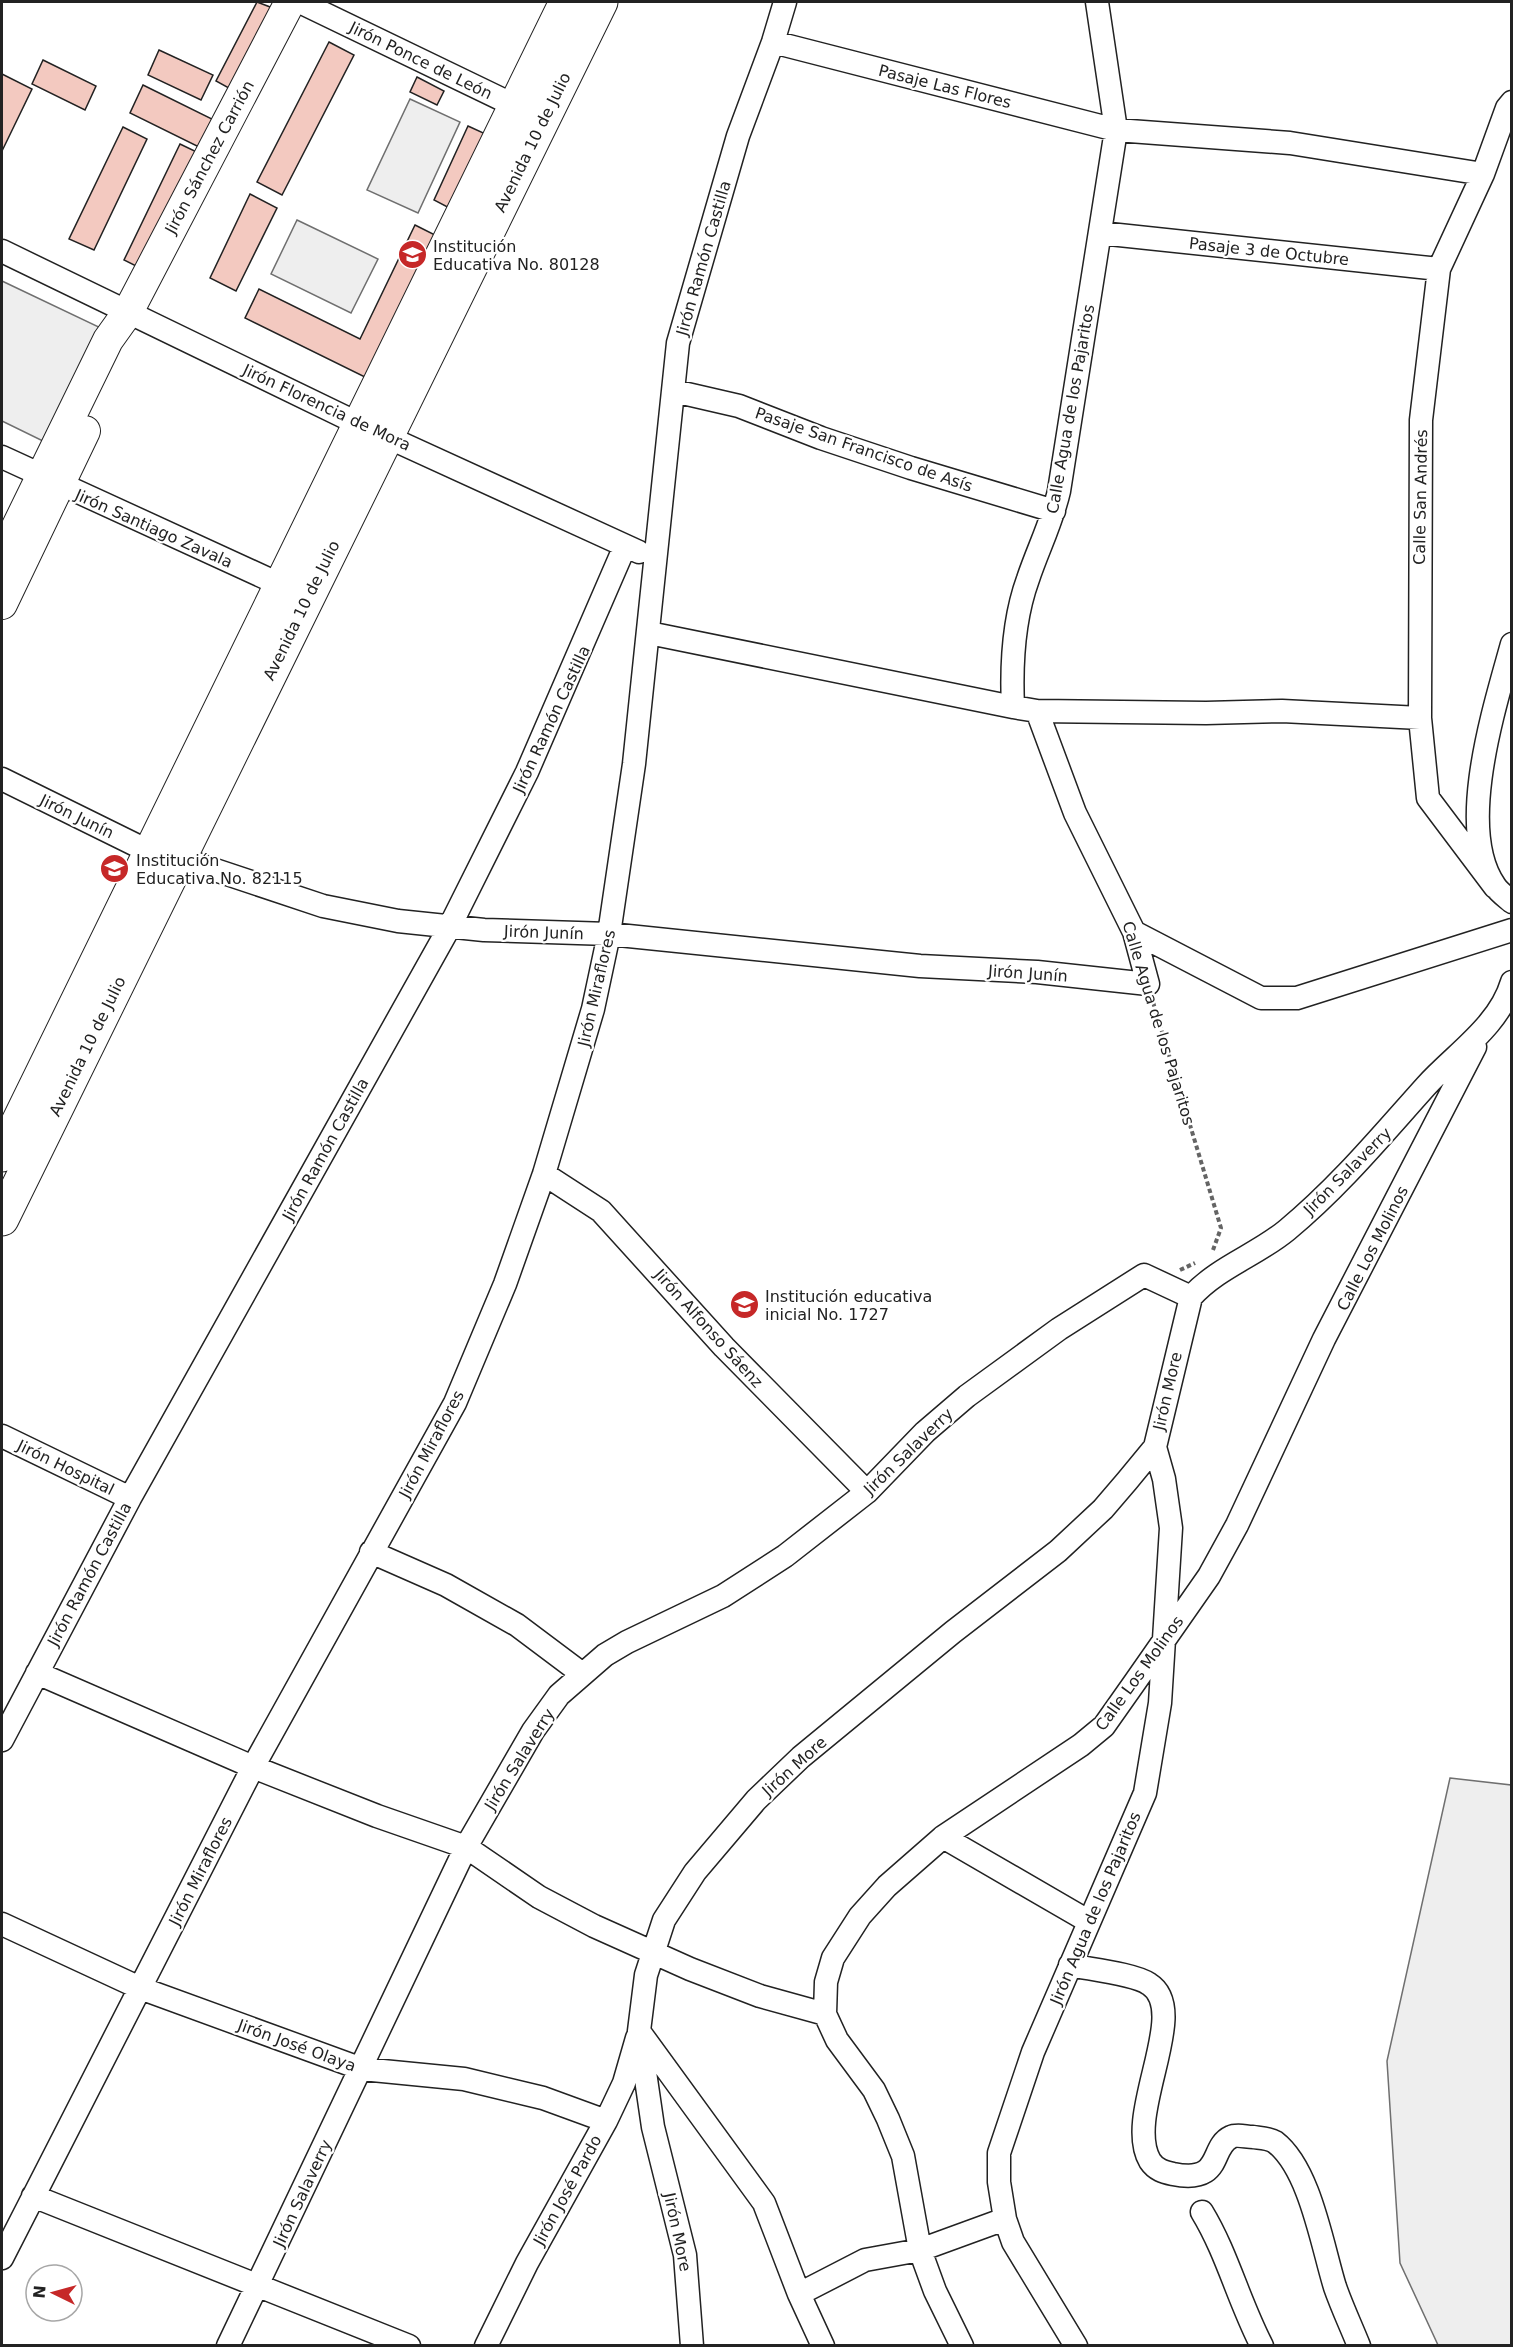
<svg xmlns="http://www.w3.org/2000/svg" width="1513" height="2347" viewBox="0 0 1513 2347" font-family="'DejaVu Sans',sans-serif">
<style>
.green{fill:#eee;stroke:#6f6f6f;stroke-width:1.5}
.building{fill:#f3c9c0;stroke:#222;stroke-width:1.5}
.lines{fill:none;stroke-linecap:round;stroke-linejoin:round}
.minor-casing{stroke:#222;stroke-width:25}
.major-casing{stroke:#222;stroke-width:32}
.highway-casing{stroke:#222;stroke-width:35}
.path{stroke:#646464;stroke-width:4;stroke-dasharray:4.5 3;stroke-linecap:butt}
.minor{stroke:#fff;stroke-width:22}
.major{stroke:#fff;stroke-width:30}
.highway{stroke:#fff;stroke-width:33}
.labels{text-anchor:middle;stroke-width:4.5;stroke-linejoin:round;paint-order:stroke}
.street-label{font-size:16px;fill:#222;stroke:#fff}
.poi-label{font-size:16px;fill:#222;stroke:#fff;text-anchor:start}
</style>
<rect width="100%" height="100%" fill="#fff"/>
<path class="green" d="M410,99l50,23 -42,91 -51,-23z
M297,220l81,39 -27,54 -80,-39z
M2,281l101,48 -54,115 -47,-23z
M1450,1778l61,7v560h-73l-38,-82 -13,-202z"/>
<path class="building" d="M257,2l21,8 -42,82 -20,-11z
M329,42l25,13 -72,140 -25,-13z
M159,50l54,25 -12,25 -53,-25z
M43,60l53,26 -11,24 -53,-26z
M2,74l30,15 -30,62z
M417,77l27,14 -7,14 -27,-13z
M143,85l73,36 -13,28 -73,-36z
M468,126l22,10 -35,75 -21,-11z
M123,127l24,12 -53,111 -25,-11z
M180,144l23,11 -57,116 -22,-11z
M250,194l27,14 -41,83 -26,-13z
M415,225l30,15 -70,142 -130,-64 14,-29 101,50z"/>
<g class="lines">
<defs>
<path id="minor" d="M300,2l228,110
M773,42l343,88 174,13 193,31
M1100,233l339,36
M2,251l357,173 280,128
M674,391l65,15 82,32 90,30 143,43
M2,457l290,133
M649,633l364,74
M1512,644c-17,62 -57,185 -17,242 4,6 11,11 17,16
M1037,711l169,2 76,-2 138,7
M2,779l148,73 29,6 144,48 75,15 86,9 125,4 311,32 117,6 111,12 -14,-52 -59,-119 -38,-102 -24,-4c-2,-43 0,-87 15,-128 10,-30 24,-57 31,-88l57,-361 -19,-128
M1495,887l-67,-89 -8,-80 1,-298 18,-151 44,-95 24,-66 5,-6
M1134,932l127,66h36l215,-68
M544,1174l57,37 123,136 143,145
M2,1436l128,62
M371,1552l75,33 71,40 64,48
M37,1673l216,94 124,49 89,31 73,50 55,29 96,43 70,27 65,18
M2,1740l128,-242 319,-570 78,-156 98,-226
M943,1837l145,84
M2,1924l138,64 222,81 102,10 79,19 63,23
M1070,1965c18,4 65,9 79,19 43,27 -26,131 1,177 6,9 14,11 23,13 51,10 36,-27 58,-37 6,-3 15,0 22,0 7,1 16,1 22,5 35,27 47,103 60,145 7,20 16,39 24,59
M641,2034l123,169 35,91 24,52
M33,2196l376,150
M1202,2212c25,41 37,90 60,134
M2,2258l251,-491 202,-364 50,-119 39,-110 49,-165 16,-75 25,-170 44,-421 60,-207 35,-94 12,-40
M799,2294l66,-34 55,-10 85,-31
M228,2346l238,-499 67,-116 26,-36 46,-40 22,-13 96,-46 62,-40 82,-64 58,-60 42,-36 92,-67 85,-54 47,22
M486,2346l41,-83 79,-142 18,-38 13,-45
M692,2346l-7,-91 -32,-128 -14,-96 7,-56 18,-55 31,-48 61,-72 45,-43 152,-125 105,-81 45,-42 24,-28 28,-34 36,-150c27,-30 66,-42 96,-67 52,-43 95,-95 139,-144 30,-33 73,-60 86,-104
M962,2346l-27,-55 -15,-41 -17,-94 -15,-37 -14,-29 -37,-50 -12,-26 1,-32 7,-24 27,-42 27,-30 56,-49 138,-92 23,-19 31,-44 74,-106 28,-51 87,-186 151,-292
M1076,2346l-63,-104 -8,-23 -6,-37v-29l34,-101 112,-259 15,-90 11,-175 -7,-49 -9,-32"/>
<path id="major" d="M2,557l106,-217 20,-28 162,-310
M2,604l83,-173"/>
<path id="highway" d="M2,1155l564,-1153
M2,1219l599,-1217"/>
</defs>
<use href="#minor" class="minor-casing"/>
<use href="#major" class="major-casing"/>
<use href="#highway" class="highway-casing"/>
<path class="path" d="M1153,1002l68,226 -8,22
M1180,1270l15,-7"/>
<use href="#minor" class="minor"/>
<use href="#major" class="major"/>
<use href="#highway" class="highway"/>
</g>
<defs>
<symbol id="school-disc" viewBox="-11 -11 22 22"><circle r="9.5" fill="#c62828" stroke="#fff"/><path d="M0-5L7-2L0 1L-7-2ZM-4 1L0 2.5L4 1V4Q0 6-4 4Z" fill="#fff"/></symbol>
</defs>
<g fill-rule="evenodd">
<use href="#school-disc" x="396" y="238" width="33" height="33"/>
<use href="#school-disc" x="98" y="852" width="33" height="33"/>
<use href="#school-disc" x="728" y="1288" width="33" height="33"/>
</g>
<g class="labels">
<g class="street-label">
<text transform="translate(421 60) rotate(26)" y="6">Jirón Ponce de León</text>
<text transform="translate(945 86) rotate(14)" y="6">Pasaje Las Flores</text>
<text transform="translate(532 142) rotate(-64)" y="6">Avenida 10 de Julio</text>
<text transform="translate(209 157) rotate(-62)" y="6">Jirón Sánchez Carrión</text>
<text transform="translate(1269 251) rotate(6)" y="6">Pasaje 3 de Octubre</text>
<text transform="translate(703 258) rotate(-74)" y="6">Jirón Ramón Castilla</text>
<text transform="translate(327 407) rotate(25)" y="6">Jirón Florencia de Mora</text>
<text transform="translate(1070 409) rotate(-80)" y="6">Calle Agua de los Pajaritos</text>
<text transform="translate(864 449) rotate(19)" y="6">Pasaje San Francisco de Asís</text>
<text transform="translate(1420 497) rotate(-89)" y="6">Calle San Andrés</text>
<text transform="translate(154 528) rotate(24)" y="6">Jirón Santiago Zavala</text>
<text transform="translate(301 610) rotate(-64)" y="6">Avenida 10 de Julio</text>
<text transform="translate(551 719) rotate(-65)" y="6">Jirón Ramón Castilla</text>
<text transform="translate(77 816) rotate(26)" y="6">Jirón Junín</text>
<text transform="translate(544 932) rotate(2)" y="6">Jirón Junín</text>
<text transform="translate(1028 973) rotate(4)" y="6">Jirón Junín</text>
<text transform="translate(596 988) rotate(-77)" y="6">Jirón Miraflores</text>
<text transform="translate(1159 1023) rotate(73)" y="6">Calle Agua de los Pajaritos</text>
<text transform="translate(87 1046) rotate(-64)" y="6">Avenida 10 de Julio</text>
<text transform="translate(325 1149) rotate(-61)" y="6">Jirón Ramón Castilla</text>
<text transform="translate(1347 1171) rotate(-45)" y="6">Jirón Salaverry</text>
<text transform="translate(1372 1248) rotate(-63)" y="6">Calle Los Molinos</text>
<text transform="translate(709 1328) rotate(48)" y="6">Jirón Alfonso Sáenz</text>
<text transform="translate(1167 1391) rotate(-77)" y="6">Jirón More</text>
<text transform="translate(431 1444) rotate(-62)" y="6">Jirón Miraflores</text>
<text transform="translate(908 1451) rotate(-44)" y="6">Jirón Salaverry</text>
<text transform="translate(66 1467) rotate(26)" y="6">Jirón Hospital</text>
<text transform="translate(89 1574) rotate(-62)" y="6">Jirón Ramón Castilla</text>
<text transform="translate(1139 1673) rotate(-54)" y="6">Calle Los Molinos</text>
<text transform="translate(519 1759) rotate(-58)" y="6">Jirón Salaverry</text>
<text transform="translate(794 1766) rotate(-42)" y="6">Jirón More</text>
<text transform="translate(200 1871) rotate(-63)" y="6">Jirón Miraflores</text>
<text transform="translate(1095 1908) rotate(-67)" y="6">Jirón Agua de los Pajaritos</text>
<text transform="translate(297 2045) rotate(20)" y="6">Jirón José Olaya</text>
<text transform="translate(567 2190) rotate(-61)" y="6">Jirón José Pardo</text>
<text transform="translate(302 2193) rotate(-65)" y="6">Jirón Salaverry</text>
<text transform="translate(678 2232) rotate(78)" y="6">Jirón More</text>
</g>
<g class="poi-label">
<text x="433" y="252">Institución<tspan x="433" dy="18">Educativa No. 80128</tspan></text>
<text x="136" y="866">Institución<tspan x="136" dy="18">Educativa No. 82115</tspan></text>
<text x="765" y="1302">Institución educativa<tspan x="765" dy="18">inicial No. 1727</tspan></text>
</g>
</g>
<rect width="1513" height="2347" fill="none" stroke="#222222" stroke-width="6"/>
<g transform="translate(54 2293) rotate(275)"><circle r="28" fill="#ffffff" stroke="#a7a7a7" stroke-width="1.5"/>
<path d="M0-4.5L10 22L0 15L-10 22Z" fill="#c62828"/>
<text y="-9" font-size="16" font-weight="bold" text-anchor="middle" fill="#222222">N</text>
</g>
</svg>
